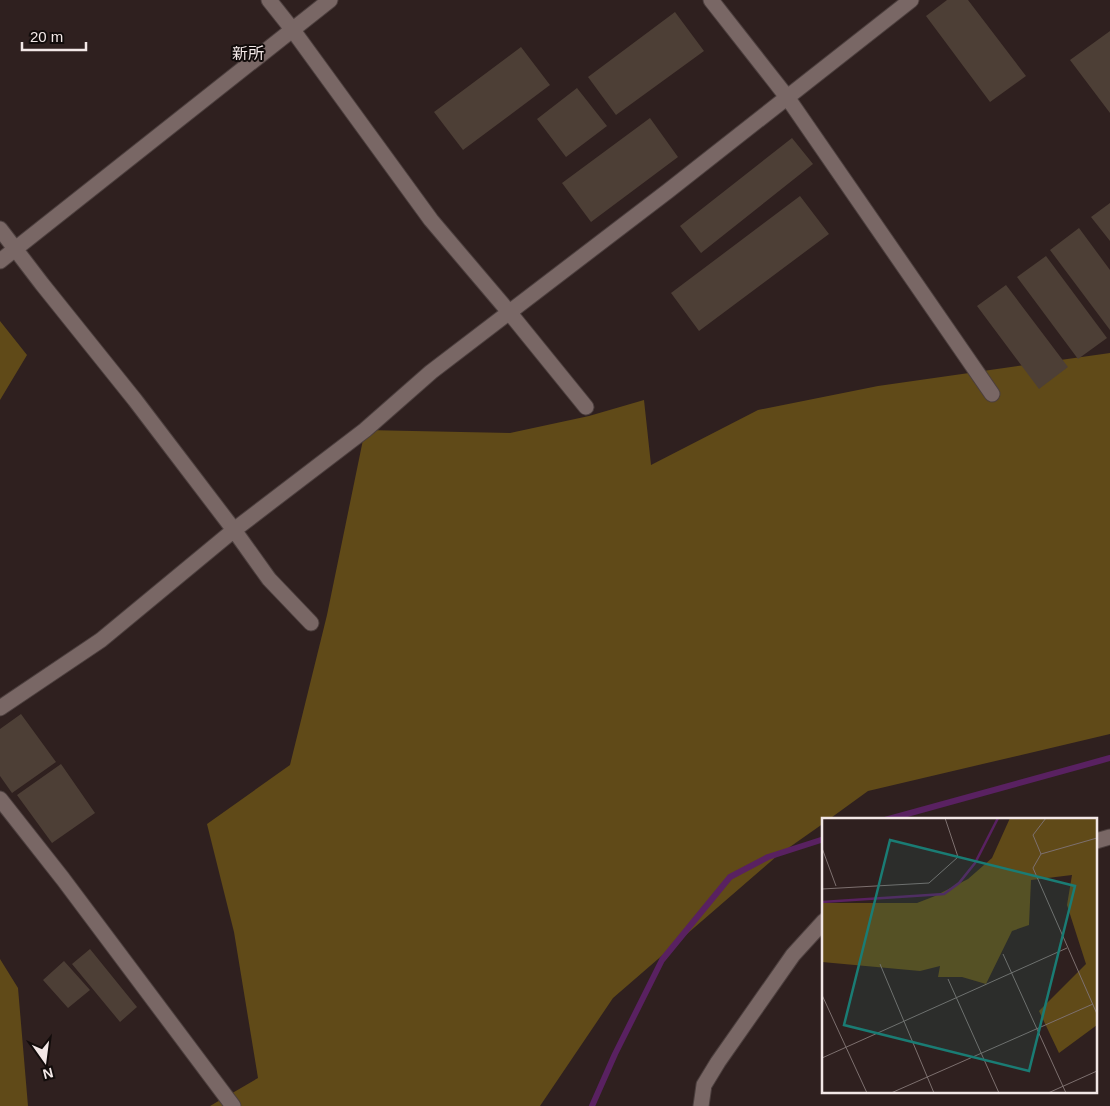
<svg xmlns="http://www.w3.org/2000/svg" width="1110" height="1106" viewBox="0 0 1110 1106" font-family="Helvetica,'Noto Sans JP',sans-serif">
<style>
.forest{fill:#604a18}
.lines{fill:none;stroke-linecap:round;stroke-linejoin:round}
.stream{stroke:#592161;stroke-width:6}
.building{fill:#4d3f36}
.minor-casing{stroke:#4c3f3e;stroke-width:17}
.minor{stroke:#796765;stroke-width:15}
.labels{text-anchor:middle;stroke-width:4;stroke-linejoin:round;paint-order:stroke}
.neighbourhood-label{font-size:16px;fill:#f3e8e7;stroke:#120c0b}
.inset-river{fill:none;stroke:#592161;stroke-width:2.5}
.inset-road{fill:none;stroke:#7d706f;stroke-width:1}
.view{fill:#1a7c74;fill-opacity:0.15;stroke:#1a7c74;stroke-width:2.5}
.inset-edge{fill:none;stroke:#f3e8e7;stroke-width:2.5}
</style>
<rect width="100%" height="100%" fill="#2f201f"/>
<path class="forest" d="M0,321l27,34 -27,45z
M1110,353v381l-242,57 -40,29h-4v3l-47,33 -164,142 -73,108h-330l48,-28 -24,-146 -27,-108 83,-59 37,-150 38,-185 145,3 79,-17 55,-16 7,65 107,-55 120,-24z
M0,959l18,29 10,118h-28z"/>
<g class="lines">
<path class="stream" d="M885,820l225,-62
M592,1106l23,-52 47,-94 68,-83 38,-20 56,-18"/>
</g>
<path class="building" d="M947,0h21l58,76 -36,26 -64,-86z
M675,12l29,39 -88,64 -28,-38z
M1110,31v82l-40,-53z
M521,47l29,38 -87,65 -29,-38z
M577,88l30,38 -41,31 -29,-38z
M650,118l28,39 -87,65 -29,-39z
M792,138l21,26 -112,89 -21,-27z
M800,196l29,38 -130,97 -28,-38z
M1110,203v38l-19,-24z
M1079,228l31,42v60l-60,-80z
M1046,256l61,82 -29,21 -61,-82z
M1006,285l62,82 -29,22 -62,-83z
M21,714l35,48 -44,31 -12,-17v-47z
M61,764l34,49 -43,30 -35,-48z
M90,949l47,58 -17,15 -48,-58z
M64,961l26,29 -22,18 -25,-28z"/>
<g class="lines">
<defs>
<path id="minor" d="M269,0l23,29 139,191 78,92 77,95
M711,0l76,97 205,297
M0,229l42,55 93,116 99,130 35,49 42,44
M0,261l330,-261
M0,708l101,-68 133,-110 131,-100 66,-58 237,-181 243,-191
M0,799l63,80 170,227
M1096,841l14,-4
M701,1106l3,-21 14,-23 75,-107 31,-34"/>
</defs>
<use href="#minor" class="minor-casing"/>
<use href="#minor" class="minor"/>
</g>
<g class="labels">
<g class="neighbourhood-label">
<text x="248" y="59">新所</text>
</g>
</g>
<g transform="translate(822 818)">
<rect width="275" height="275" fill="#2f201f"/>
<path d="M188,0h87v207l-38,28 -20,-42 47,-47 -19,-59 5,-30 -41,5 -2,45 -17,6 -26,53 -24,-7h-24l2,-11 -20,5 -98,-9v-59h95l18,-7 33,-17 24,-21z" fill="#604a18"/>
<path class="inset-river" d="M0,84l122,-8 15,-11 16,-20 23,-45"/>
<path class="inset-road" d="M275,20l-56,16 -8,14 64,146M0,30l14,38M219,36l-8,-19 13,-17M0,71l107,-6 29,-26 -13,-39M181,136l63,139M58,146l54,129M126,161l51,114M0,177l45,98M0,240l245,-110M69,275l202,-89M226,275l49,-22"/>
<path class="view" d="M68,22l185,46 -46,185 -185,-46z"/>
<rect width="275" height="275" class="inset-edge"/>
</g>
<g transform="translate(45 1061) rotate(166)" stroke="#120c0b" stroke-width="4" paint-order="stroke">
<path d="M0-4L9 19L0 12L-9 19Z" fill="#f3e8e7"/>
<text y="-8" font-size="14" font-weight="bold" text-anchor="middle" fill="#f3e8e7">N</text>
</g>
<path d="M22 42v8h64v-8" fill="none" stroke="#f3e8e7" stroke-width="2.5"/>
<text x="30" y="42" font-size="15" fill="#f3e8e7" stroke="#120c0b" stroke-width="4" paint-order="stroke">20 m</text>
</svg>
